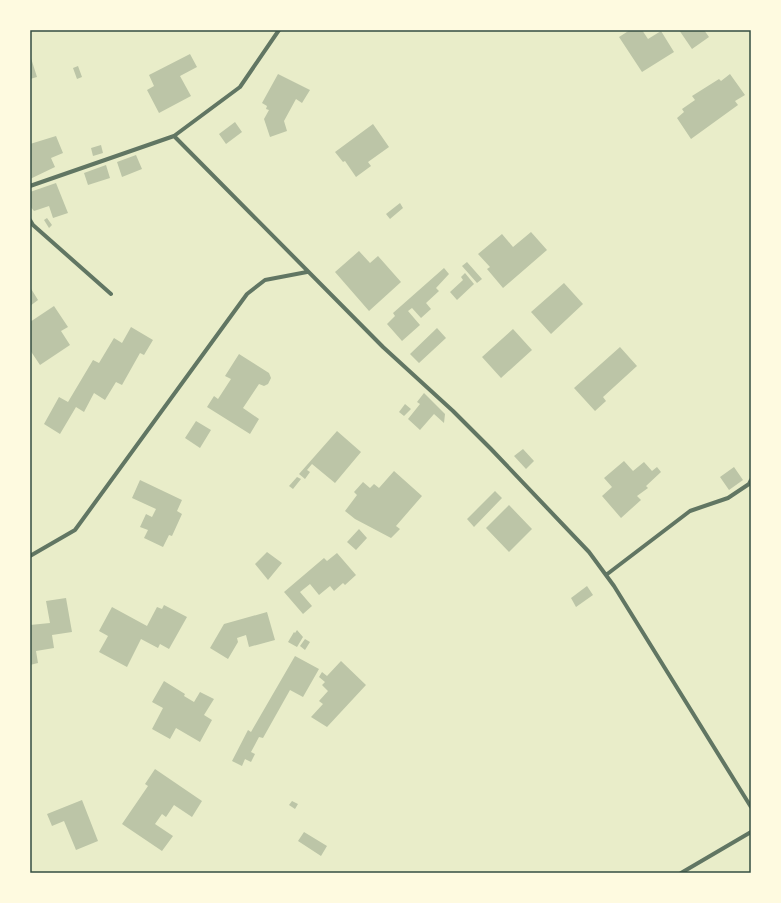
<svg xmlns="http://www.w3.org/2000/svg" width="781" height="903" viewBox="0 0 781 903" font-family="'PT Sans Narrow',sans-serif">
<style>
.building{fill:#bcc5a7}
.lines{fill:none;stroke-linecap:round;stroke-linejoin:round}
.minor{stroke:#617663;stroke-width:4}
.neatline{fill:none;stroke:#344e41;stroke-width:1.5}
</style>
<rect width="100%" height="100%" fill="#e9edc9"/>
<path class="building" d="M630,30h12l6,9 13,-8 13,21 -32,20 -23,-35z
M679,30h25l5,7 -17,12z
M190,54l7,13 -17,9 11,20 -32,17 -12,-23 7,-4 -5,-11z
M30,55l7,22 -7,2z
M78,66l4,11 -5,2 -4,-11z
M278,74l32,16 -8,13 -6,-4 -12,22 3,10 -17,6 -6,-18 5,-9 -3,-1 1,-3 -5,-3z
M730,74l15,21 -10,6 3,4 -47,34 -14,-21 7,-6 -2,-3 13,-9 -3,-4 27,-17 2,2z
M235,122l7,10 -16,12 -7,-10z
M373,124l16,23 -21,15 3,4 -15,11 -11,-16 -2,1 -8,-10z
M56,136l7,17 -12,5 4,9 -25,12v-35z
M101,145l2,8 -10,3 -2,-8z
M136,155l6,14 -20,8 -5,-15z
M106,165l4,13 -22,7 -4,-12z
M56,183l12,30 -15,5 -4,-12 -15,5 -4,-5v-14z
M400,203l3,5 -13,11 -4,-5z
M47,218l5,7 -3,3 -5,-8z
M531,232l16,18 -44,38 -16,-19 3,-2 -12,-13 24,-20 11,13z
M359,251l11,12 8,-7 23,26 -32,29 -34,-39z
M467,262l15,17 -5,4 -15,-17z
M444,268l5,6 -13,14 3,3 -13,12 5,6 -10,9 -9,-10 -4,3 12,14 -18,16 -15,-17 8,-8 -2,-3z
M465,273l9,11 -17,16 -7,-8 13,-12 -2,-3z
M564,283l19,21 -32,30 -20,-22z
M30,287l8,13 -8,6z
M54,306l14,21 -7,4 9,14 -30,20 -10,-15v-28z
M131,327l22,13 -9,15 -4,-2 -18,32 -6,-3 -11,18 -11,-7 -10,19 -8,-5 -16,27 -16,-10 15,-27 9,5 25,-42 6,3 15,-25 8,5z
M437,328l9,10 -27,25 -9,-9z
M513,329l19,21 -31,28 -19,-21z
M620,347l17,19 -34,31 3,4 -11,10 -21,-23z
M239,354l30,19 2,5 -3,6 -4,2 -5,-2 -16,24 16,11 -9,15 -43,-27 7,-11 4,3 13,-20 -6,-3z
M424,393l21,21 -1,9 -10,-9 -14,16 -12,-11 12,-15 -3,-2z
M405,404l6,5 -7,7 -5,-4z
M196,421l15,9 -11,18 -15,-10z
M337,431l24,21 -26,31 -23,-19 -5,6 3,2 -5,7 -6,-5z
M523,449l11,12 -8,8 -12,-13z
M624,461l9,10 11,-9 8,9 5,-4 4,5 -15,14 2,2 -11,8 4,4 -20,18 -19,-22 10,-9 -8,-9z
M734,467l9,13 -14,10 -9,-13z
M394,471l28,25 -26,30 4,3 -9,9 -36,-19 -10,-8 12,-16 -3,-3 9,-10 7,6 4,-4 5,4z
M297,477l4,2 -8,10 -4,-3z
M140,480l42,20 -5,11 5,3 -10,22 -3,-1 -6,12 -19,-9 4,-8 -8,-3 6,-13 6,3 4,-8 -24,-11z
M495,491l7,7 -28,29 -7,-8z
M509,505l23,24 -23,23 -23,-24z
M359,529l8,9 -11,12 -9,-8z
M267,552l15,11 -14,17 -13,-16z
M337,553l19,22 -11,10 -2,-2 -9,8 -4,-5 -11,9 -9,-11 -10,8 12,14 -9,8 -19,-22 40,-34 3,3z
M587,586l6,9 -17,12 -5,-9z
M66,598l6,34 -20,3 2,13 -18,3 2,12 -8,2v-40l20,-2 -4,-22z
M164,605l23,12 -18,32 -9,-5 -2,4 -17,-9 -14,28 -28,-15 9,-16 -9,-5 13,-24 35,19 10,-19 5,2z
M267,612l8,28 -26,7 -3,-12 -9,3 1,4 -10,17 -18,-11 14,-24z
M297,630l6,7 -6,10 -9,-5 6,-10 1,1z
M305,639l5,3 -5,8 -5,-4z
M295,656l24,13 -16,28 -13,-7 -27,48 -4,-1 -8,15 4,2 -4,8 -6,-3 -3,7 -10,-5 16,-31 3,2z
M341,661l25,24 -39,42 -16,-10 12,-13 -4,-3 9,-10 -6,-6 3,-3 -6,-5 3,-5 5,4z
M164,681l21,13 -1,2 10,6 6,-10 14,7 -10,16 8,5 -12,22 -24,-14 -6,11 -18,-10 11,-21 -11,-6z
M155,769l47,32 -10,16 -18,-12 -8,12 -4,-3 -7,10 18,12 -11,15 -40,-27 26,-38 -3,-2z
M82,800l16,41 -22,9 -12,-29 -12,5 -5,-12z
M292,801l6,3 -3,5 -6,-4z
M304,832l23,14 -6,10 -23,-15z"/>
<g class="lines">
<path class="minor" d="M174,136l209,211 70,64 38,38 98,103 25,34 137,221
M30,186l144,-50 66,-49 39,-57
M30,220l3,5 78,69
M30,556l45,-26 172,-236 18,-14 42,-8
M606,575l84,-64 38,-13 21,-14 2,-4
M681,873l70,-41"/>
</g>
<rect width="781" height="903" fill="none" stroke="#fefae0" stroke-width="62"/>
<rect x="31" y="31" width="719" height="841" class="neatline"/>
</svg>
